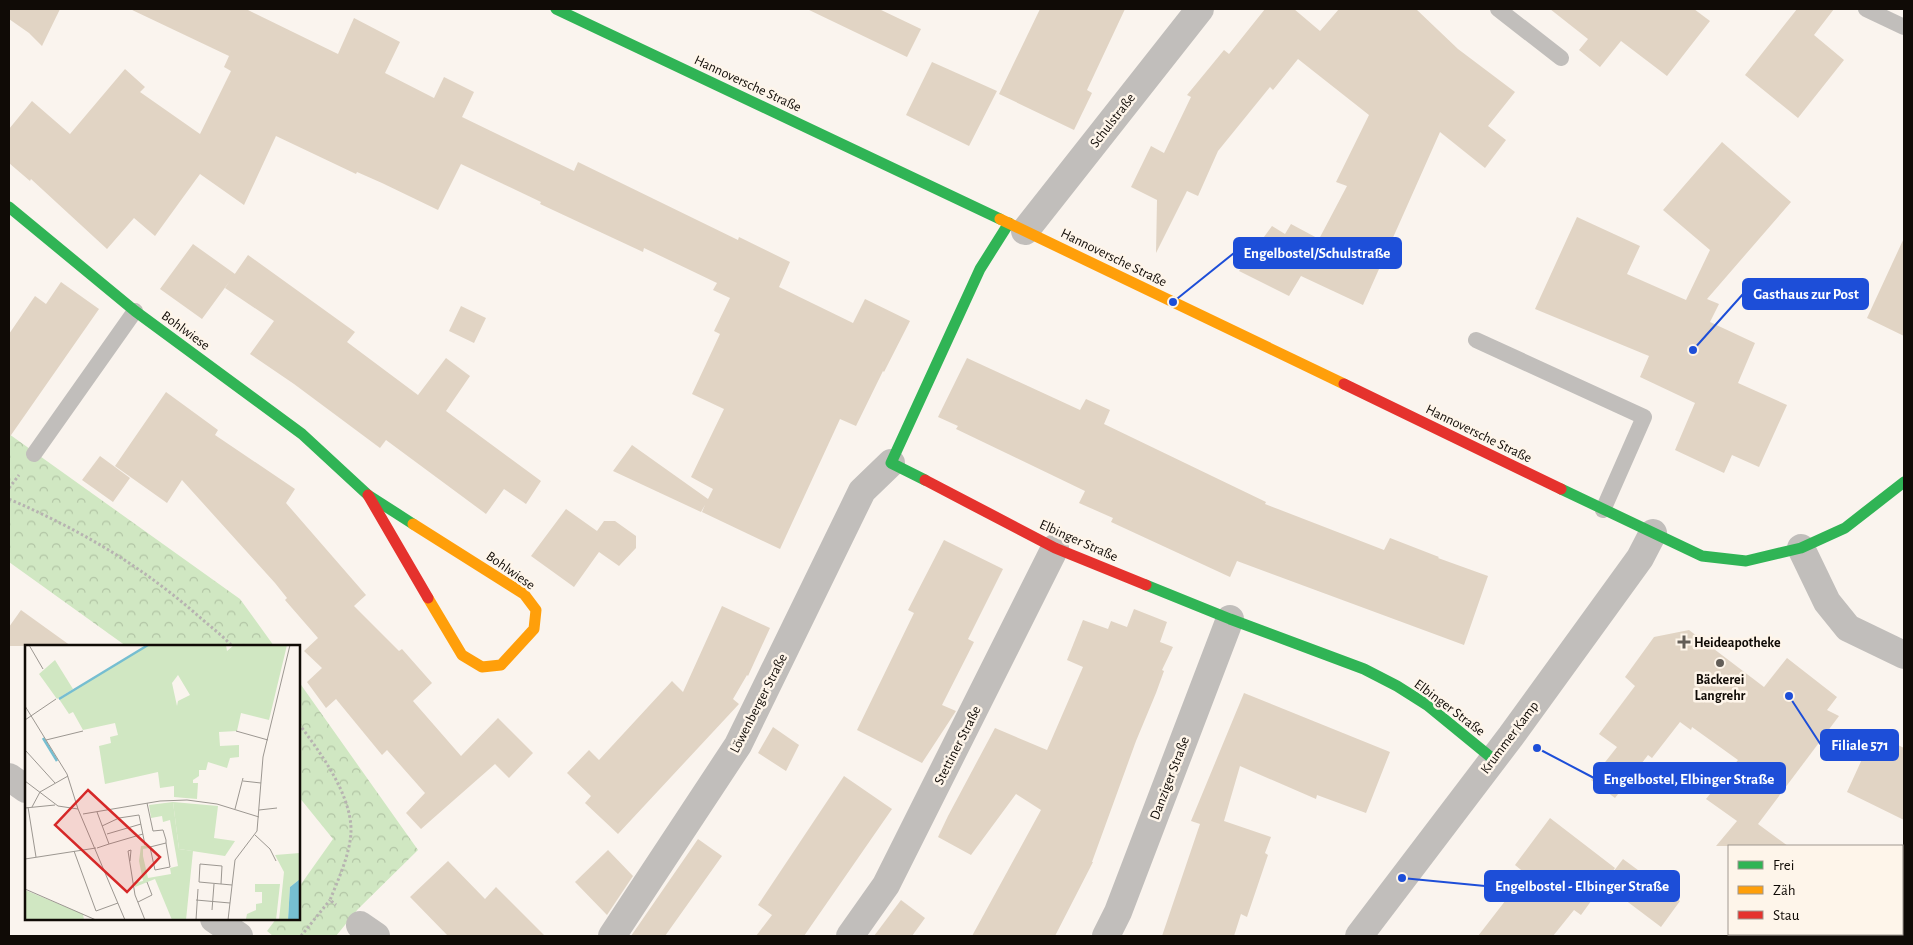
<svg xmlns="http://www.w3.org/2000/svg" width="1913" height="945" viewBox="0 0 1913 945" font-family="'Alegreya Sans',sans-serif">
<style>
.forest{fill:url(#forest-crowns)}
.building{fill:#e1d4c4}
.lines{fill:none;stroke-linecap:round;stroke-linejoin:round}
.path{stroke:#b7b3b1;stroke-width:3;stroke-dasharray:2.5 2.5;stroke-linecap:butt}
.lane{stroke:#c1bebb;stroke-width:16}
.street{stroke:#c1bebb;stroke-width:28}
.fast{stroke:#30b455;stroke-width:11}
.slow{stroke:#ff9f0a;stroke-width:11}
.jam{stroke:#e5322d;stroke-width:11}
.poi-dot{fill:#625d57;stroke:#fef5ea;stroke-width:2}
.labels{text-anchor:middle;stroke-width:5;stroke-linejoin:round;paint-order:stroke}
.street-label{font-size:14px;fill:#100b06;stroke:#fef5ea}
.poi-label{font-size:14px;font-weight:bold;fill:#100b06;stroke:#fef5ea;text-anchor:start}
.inset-river{fill:none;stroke:#76bed1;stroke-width:2.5}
.inset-road{fill:none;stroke:#9c9791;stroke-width:1}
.view{fill:#d62828;fill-opacity:0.15;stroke:#d62828;stroke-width:2.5}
.inset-edge{fill:none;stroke:#100b06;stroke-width:2.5}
.leader{fill:none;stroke:#1d4ed8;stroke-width:2}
.callout-dot{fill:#1d4ed8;stroke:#fef5ea;stroke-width:2}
.callout{fill:#1d4ed8;stroke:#1d4ed8;stroke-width:2}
.callout-label{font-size:15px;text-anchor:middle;font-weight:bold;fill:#fff}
</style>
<defs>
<pattern id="forest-crowns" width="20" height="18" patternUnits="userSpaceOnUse" patternTransform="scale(1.25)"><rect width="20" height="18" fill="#d0e7c2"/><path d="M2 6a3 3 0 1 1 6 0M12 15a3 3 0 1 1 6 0" fill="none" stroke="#b2c5a5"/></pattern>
</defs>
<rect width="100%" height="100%" fill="#faf4ee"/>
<path class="forest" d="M9,434l231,165 34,47h-148l-117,-84z
M299,682l119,168 -60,59 -22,27h-63l-6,-5 9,-12h23v-32l34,-48 -34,-42z"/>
<path class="building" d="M9,9h51l-18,37 -13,-13 -20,-14z
M130,9h116l92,45 16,-36 46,24 -15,31 49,25 10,-21 30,15 -12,25 112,54 4,-9 160,78 1,-3 51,25 -11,25 74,36 12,-24 45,22 -26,51 -1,-1 -27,55 -16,-7 -60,130 -78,-37 3,-7 -4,7 -88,-41 19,-26 76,54 5,-10 -22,-12 33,-68 -32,-15 28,-60 -6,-3 16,-33 -17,-8 4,-7 -73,-35 -1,4 -103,-48 1,-2 -80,-38 -23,46 -56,-27 -25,-11 -1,2 -80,-38 -32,69 -44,-31 -45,62 -21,-18 -27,31 -76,-70 -1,2 -21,-18v-34l23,-28 38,33 55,-65 20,18 -5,5 60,42 31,-63 -7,-4 5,-11z
M807,9h72l42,20 -14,28z
M1040,9h85l-38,81 5,3 -18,37 -75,-36z
M1265,9h29l26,22 19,-22h77l42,40 57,43 -27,34 18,14 -21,28 -45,-36 -77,173 -62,-29 -12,20 -50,-25 33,-45 13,8 6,-10 28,15 28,-53 -11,-4 33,-67 -71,-56 -25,31 -3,-3 -52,64 -20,45 -11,-5 -31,62 1,-53 -26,-13 20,-41 13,7 27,-56 -4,-2 37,-45 5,4z
M1550,9h144l16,12 -43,55 -46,-35 -21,26 -21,-17 9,-11z
M1797,9h37l-20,26 30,25 -46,58 -53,-43z
M932,62l65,29 -28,55 -63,-31z
M1722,142l69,60 -84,97 12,5 -9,18 45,21 -17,40 49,22 -28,62 -27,-12 -8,18 -49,-23 20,-47 -55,-26 9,-21 -114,-47 42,-92 63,29 -13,28 59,26 24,-50 -47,-40z
M1904,238v98l-37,-18z
M193,244l42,30 -33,45 -42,-30z
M248,255l107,77 -8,10 71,53 28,-37 24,18 -24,35 95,70 -15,23 -22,-15 -18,25 -100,-74 -6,8 -86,-64 -44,-30 24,-33 -49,-33z
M61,282l38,27 -90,129v-104l26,-38 11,8z
M461,306l25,12 -12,25 -25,-12z
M967,358l113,52 6,-11 24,11 -6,14 162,78 -1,2 119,46 6,-12 49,19 -1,1 50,18 -24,69 -227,-84 -7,16 -119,-55 2,-4 -34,-15 6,-12 -129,-62 2,-3 -20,-9z
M166,392l52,38 -3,5 80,54 -9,14 80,92 -12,11 45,45 3,-2 30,34 -19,18 48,55 37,-38 35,35 -24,25 -14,-14 -74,65 -15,-16 19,-20 -38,-43 -5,5 -46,-56 -10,9 -19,-26 15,-14 -18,-17 14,-13 -33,-38 2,-2 -12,-15 -93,-103 -15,23 -52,-37z
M100,456l30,22 -17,24 -31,-22z
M566,509l31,22 7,-10h11l21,15v12l-17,18 -20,-14 -25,35 -43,-31z
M944,540l59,29 -35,70 6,3 -32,63 14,6 -34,52 -65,-33 57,-117 -6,-3z
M722,606l48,22 -22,48 -1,-1 -14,24 6,5 -121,130 -33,-31 6,-7 -24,-23 22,-23 10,10 73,-79 11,11z
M1134,609l33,13 -7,20 13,5 -11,23 2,1 -8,22 -20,48 -44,121h1l-38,74h-83l69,-126 -25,-16 -45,61 -33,-18 10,-21 47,-88 52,22 36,-83 -16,-7 16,-40 25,9 3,-8 16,6z
M21,610l50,36h-62v-19z
M1689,630l75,57 23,-29 50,39 -10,13 12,6 -81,108 30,22h-72l21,-25 -31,-22 32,-39 -46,-33 -1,3 -11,-8 -28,36 -4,-3 -33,43 -24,-18 26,-33 -18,-13 36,-48 -10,-9 29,-40z
M1244,693l146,59 -24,61 -49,-18 -1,4 -76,-33 -16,55 47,16 -6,16 3,2 -21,62 -6,-3 -7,22h-72l38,-112 -9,-3z
M773,727l26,18 -13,26 -28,-18z
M1874,733l30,15v72l-57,-28z
M844,776l48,33 -88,127h-48l16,-21 -14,-10z
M1550,818l65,50 -34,47 -7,-5 -21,26h-75l48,-62 -11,-9z
M698,839l24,17 -57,80h-34z
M608,850l25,26 -26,39 -32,-33z
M1623,859l57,42 -19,26 -57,-43z
M448,861l37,38 11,-12 49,49h-97l-38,-39z
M901,900l24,18 -13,18h-38z"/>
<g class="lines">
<path class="path" d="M9,488l10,-13
M9,499c69,30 128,64 186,114 12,11 26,21 37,33
M299,724c21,28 52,70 52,106 0,22 -13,50 -21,70l6,5
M301,936l29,-36"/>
<path class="lane" d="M1498,9l63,49
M1866,9l38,18
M1476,340l168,77 -41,93
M34,454l101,-143"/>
<path class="street" d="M1025,231l175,-222
M1801,548l26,54 21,26 56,27
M9,777l17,12
M214,919l25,17
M360,925l16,11
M612,936l126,-191 124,-254 29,-28
M850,936l36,-51 169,-337
M1106,936l12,-24 112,-293
M1359,936l152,-200 129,-178 13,-25"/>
<path class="fast" d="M556,9l444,210
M9,207l126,104 167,123 66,61 45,29
M925,480l-34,-17 89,-194 29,-46
M1561,489l141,67 44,5 55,-13 44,-20 59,-46
M1146,585l84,34 134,50 33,17 30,19 66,54"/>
<path class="slow" d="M1000,219l344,165
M413,524l111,70 12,16 -2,19 -33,36 -19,2 -20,-12 -34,-57"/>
<path class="jam" d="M1344,384l217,105
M925,480l130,68 91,37
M368,495l60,103"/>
</g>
<g class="poi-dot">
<path d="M1681.5 634.5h5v5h5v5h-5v5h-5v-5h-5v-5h5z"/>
<circle cx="1720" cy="663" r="5"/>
</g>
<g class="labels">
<g class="street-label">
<text transform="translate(748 83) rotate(25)" y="5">Hannoversche Straße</text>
<text transform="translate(1112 120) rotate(-52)" y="5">Schulstraße</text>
<text transform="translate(1114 257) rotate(26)" y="5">Hannoversche Straße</text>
<text transform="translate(186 330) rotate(36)" y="5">Bohlwiese</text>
<text transform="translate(1479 433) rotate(26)" y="5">Hannoversche Straße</text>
<text transform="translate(1079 540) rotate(24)" y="5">Elbinger Straße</text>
<text transform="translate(511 570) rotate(35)" y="5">Bohlwiese</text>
<text transform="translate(758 703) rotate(-63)" y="5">Löwenberger Straße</text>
<text transform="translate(1450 707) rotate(37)" y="5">Elbinger Straße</text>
<text transform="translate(1509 737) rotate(-53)" y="5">Krummer Kamp</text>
<text transform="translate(957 745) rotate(-63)" y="5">Stettiner Straße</text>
<text transform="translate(1169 778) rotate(-69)" y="5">Danziger Straße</text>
</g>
<g class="poi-label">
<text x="1694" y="647">Heideapotheke</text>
<text x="1720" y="684" text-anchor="middle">Bäckerei<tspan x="1720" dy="16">Langrehr</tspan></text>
</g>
</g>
<g transform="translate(25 645)">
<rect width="275" height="275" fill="#faf4ee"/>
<path d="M122,0h79l1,6 7,-6h53l-18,75 -28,-7 -4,18 -18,1 1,14 19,-1v12l-9,1 -3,10 -19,-6 -2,8h-7v6l-6,4v3h5l-1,16 -23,-2v-11l-14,2 -2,-16 -53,12 -6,-38 12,-3 -1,-6 8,-2 -3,-12 -32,7 -10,-18 -4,2 -10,-15zM153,30l12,20 -12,6 -1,5 -5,-23zM30,15l18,29 -16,10 -18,-25zM148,157l45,4 -4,32 21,3 -10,15 -46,-7zM230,239h25l-4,36 -30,-1 1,-5 9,-4v-6l6,-1v-11h-7z" fill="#d0e7c2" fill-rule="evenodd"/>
<path d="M148,157l6,47 14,2 -7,69h-14l-17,-41 -20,8 -1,-4 9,-2 -4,-20 2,-15 8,-1v3l-6,1v7l5,22 23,-4 -1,-6 8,-2 -8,-46 -7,2 -1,-6 -11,2 -2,-13zM275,208v26l-10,8 -2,33h-9l5,-48 -9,-17z" fill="#d0e7c2"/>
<path d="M0,245l58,24 1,6h-59z" fill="#d0e7c2"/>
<path d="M275,234v41h-12l2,-33z" fill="#76bed1"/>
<path class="inset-river" d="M34,54l89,-54M18,93l14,23"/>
<path class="inset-road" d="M4,0l14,24M0,61l42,68 11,35M0,75l31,-21M211,86l32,9M21,95l37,-9M1,106l29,32M0,136l33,25 20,3M218,136l18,2M122,158l6,28 10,-1 3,10v3l-16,4 5,23 15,-3 -4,-24M3,162l8,50M7,162l8,-15 28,-16M0,163l30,-3M53,164l47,111M210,164l8,-31M234,165l18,-2M58,169l77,-13 27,-1 30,4 42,13M77,181l17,-8 20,-3 6,30M82,189l34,-10M230,190l15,14 6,12M84,199l34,-10M72,203l12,-4 -12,-32M49,206l22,60 22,-8M0,214l71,-11M105,216l1,-11 -3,1 7,44 10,25M196,239l1,-18 -22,-2 -1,18 33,3M0,244l71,31M171,255l34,3M113,257l14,-7 -5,-13M187,265l2,-26M171,275l2,-31M203,275l7,-60 22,-29 6,-74 27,-112"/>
<path class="view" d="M63,145l72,67 -33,35 -72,-67z"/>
<rect width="275" height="275" class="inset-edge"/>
</g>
<path class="leader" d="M1173 302L1234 253M1693 350L1743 294M1789 696L1821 745M1537 748L1594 778M1402 878L1485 886"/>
<g class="callout-dot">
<circle cx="1173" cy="302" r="5"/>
<circle cx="1693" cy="350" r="5"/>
<circle cx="1789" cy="696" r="5"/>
<circle cx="1537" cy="748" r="5"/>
<circle cx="1402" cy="878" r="5"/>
</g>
<g class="callout">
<rect x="1234" y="238" width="167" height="30" rx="5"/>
<rect x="1743" y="279" width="125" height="30" rx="5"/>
<rect x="1821" y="730" width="77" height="30" rx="5"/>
<rect x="1594" y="763" width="191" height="30" rx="5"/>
<rect x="1485" y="871" width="194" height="30" rx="5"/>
</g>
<g class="callout-label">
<text x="1317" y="258">Engelbostel/Schulstraße</text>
<text x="1806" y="299">Gasthaus zur Post</text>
<text x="1860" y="750">Filiale 571</text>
<text x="1689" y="784">Engelbostel, Elbinger Straße</text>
<text x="1582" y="891">Engelbostel - Elbinger Straße</text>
</g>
<rect width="1913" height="945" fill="none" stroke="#100b06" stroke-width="20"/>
<rect x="1728" y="845" width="175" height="90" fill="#fef5ea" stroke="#9f978f"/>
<rect x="1738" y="861" width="25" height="8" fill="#30b455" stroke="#9f978f"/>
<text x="1773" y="870" font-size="15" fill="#100b06">Frei</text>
<rect x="1738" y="886" width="25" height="8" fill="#ff9f0a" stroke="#9f978f"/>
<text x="1773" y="895" font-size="15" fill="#100b06">Zäh</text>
<rect x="1738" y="911" width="25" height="8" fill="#e5322d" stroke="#9f978f"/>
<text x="1773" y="920" font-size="15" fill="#100b06">Stau</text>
</svg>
